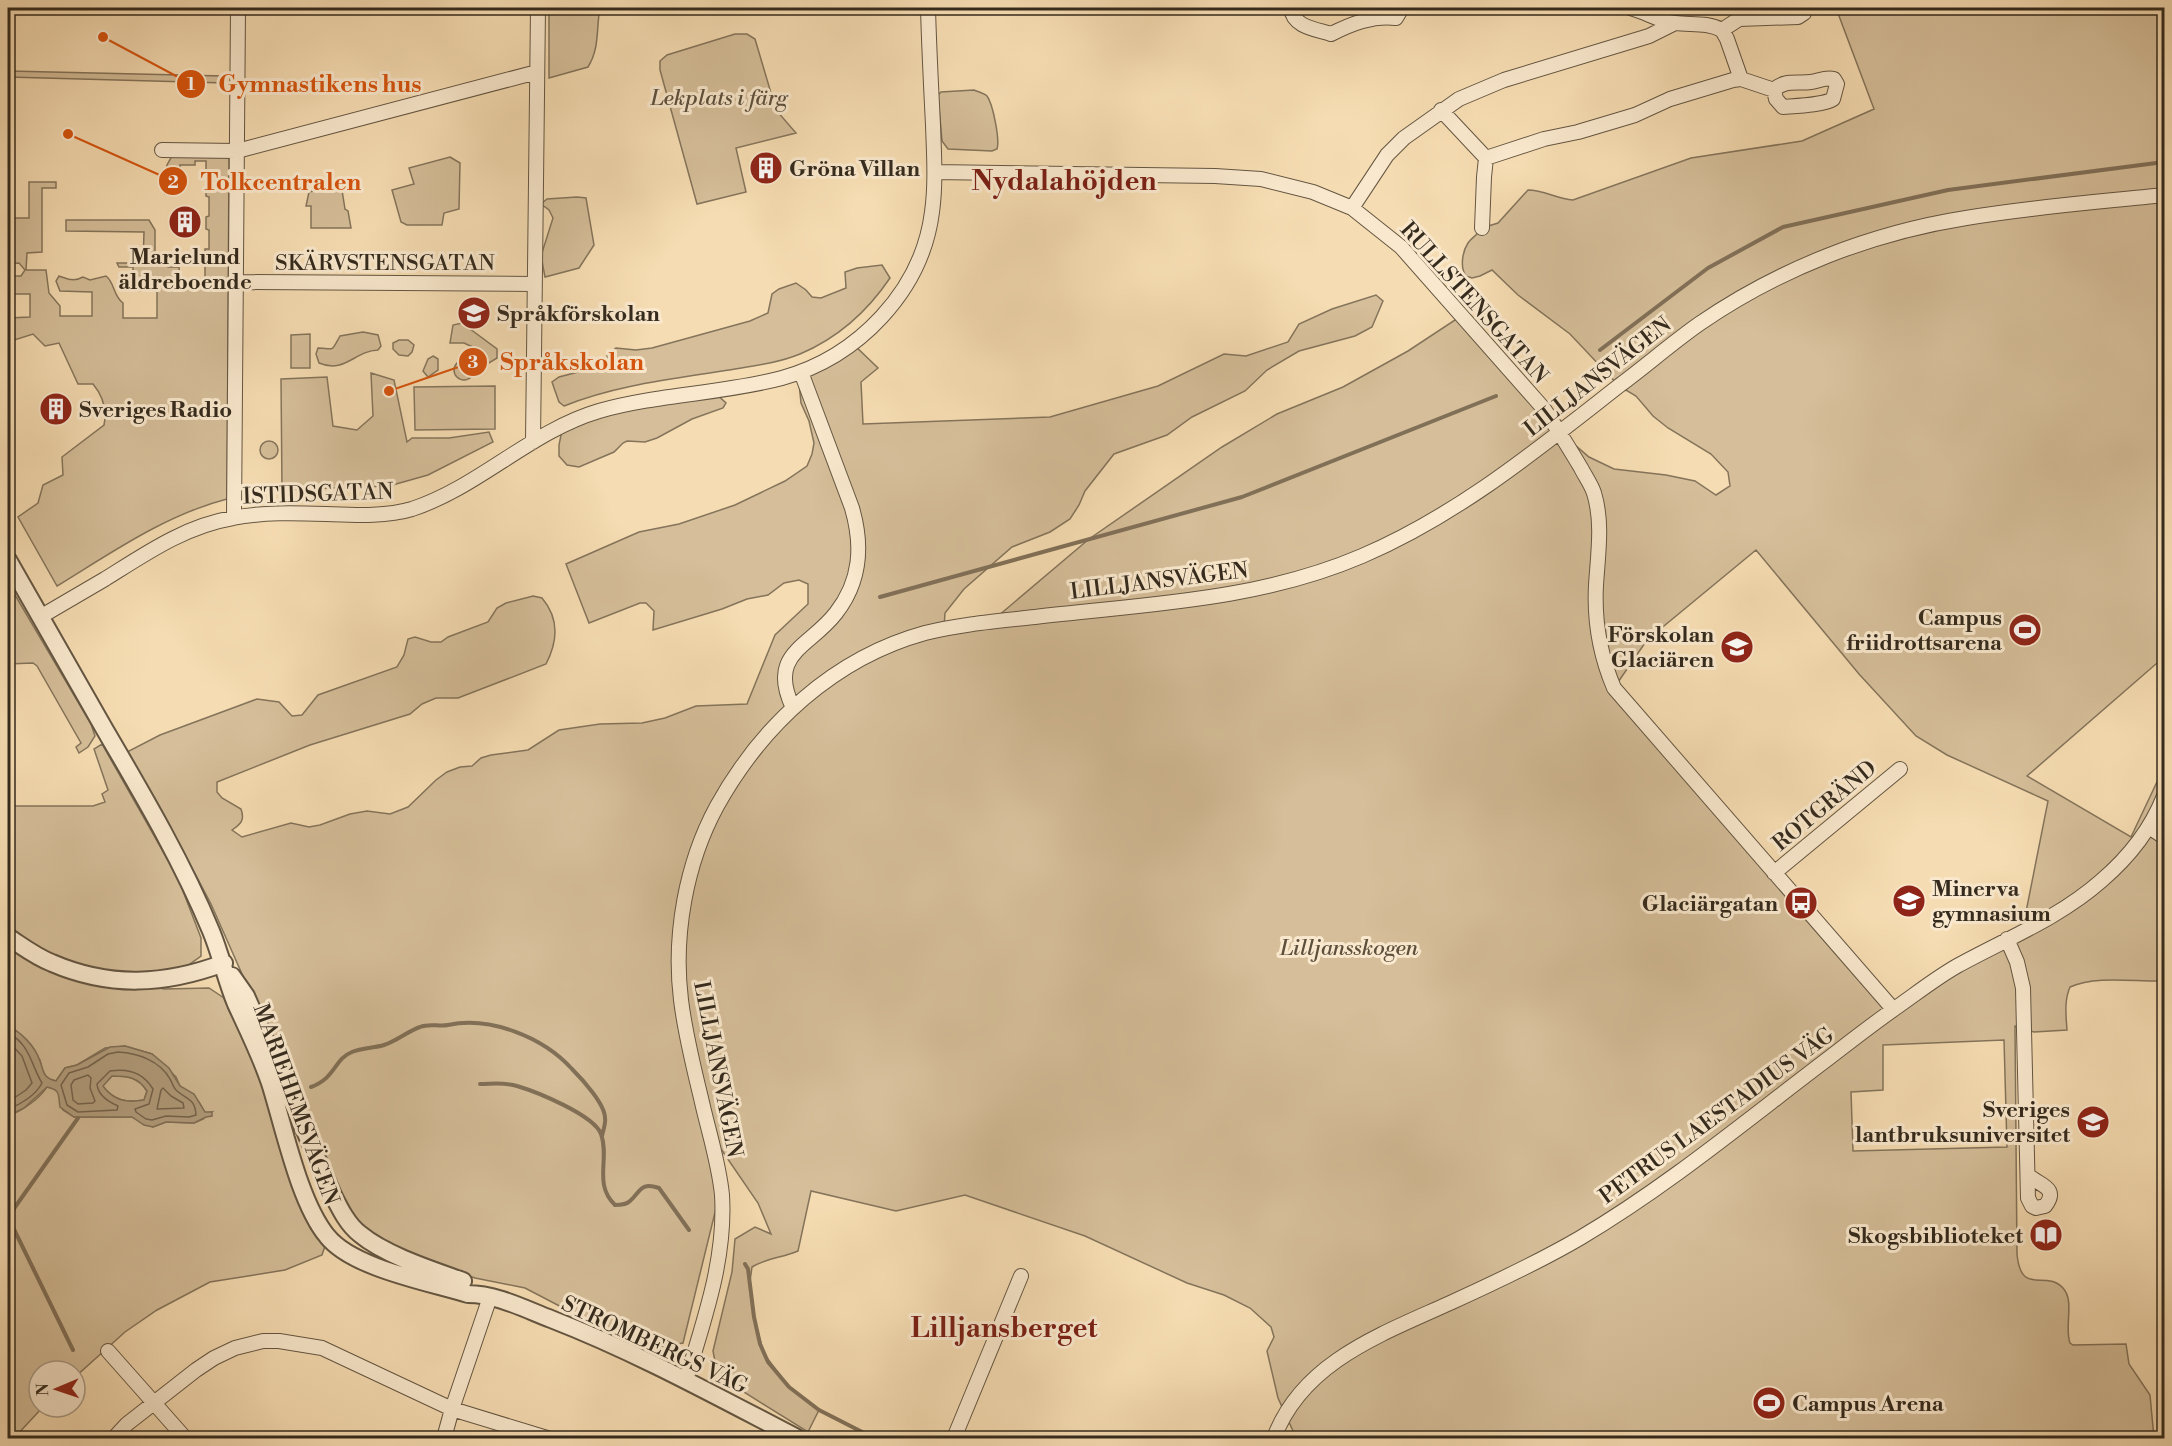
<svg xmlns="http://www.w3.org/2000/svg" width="2172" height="1446" viewBox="0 0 2172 1446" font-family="'Libre Bodoni',serif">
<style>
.green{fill:#d5be99;stroke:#84745b;stroke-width:1.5;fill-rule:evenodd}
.water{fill:#b49f7f;stroke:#817058;stroke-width:1.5;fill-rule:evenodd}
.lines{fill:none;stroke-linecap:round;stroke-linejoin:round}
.shore{stroke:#74644e;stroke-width:1.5}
.stream{stroke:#817058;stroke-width:4}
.minor-casing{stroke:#645642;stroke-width:16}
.tertiary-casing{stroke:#645642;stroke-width:20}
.minor{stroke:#f9e8cd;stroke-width:14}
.tertiary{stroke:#f9e8cd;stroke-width:16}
.labels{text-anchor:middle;stroke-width:6;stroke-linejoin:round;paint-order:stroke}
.park-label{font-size:22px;font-style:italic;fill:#5c4f3c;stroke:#f9e8cd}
.poi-label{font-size:22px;font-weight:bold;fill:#342a1d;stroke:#f9e8cd;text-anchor:start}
.street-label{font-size:22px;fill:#342a1d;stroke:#f9e8cd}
.district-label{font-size:28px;font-weight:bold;fill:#7a1f14;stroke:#f9e8cd}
.leader{fill:none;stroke:#d6540e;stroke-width:2}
.callout-dot{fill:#d6540e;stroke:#f9e8cd;stroke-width:2}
.mark-label{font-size:18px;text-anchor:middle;font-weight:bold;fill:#fff}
.callout-label{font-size:24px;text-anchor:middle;font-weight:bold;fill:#d6540e;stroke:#f9e8cd;stroke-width:6;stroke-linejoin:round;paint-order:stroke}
</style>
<rect width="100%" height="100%" fill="#f6dcb2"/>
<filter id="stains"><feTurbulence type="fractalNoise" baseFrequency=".00333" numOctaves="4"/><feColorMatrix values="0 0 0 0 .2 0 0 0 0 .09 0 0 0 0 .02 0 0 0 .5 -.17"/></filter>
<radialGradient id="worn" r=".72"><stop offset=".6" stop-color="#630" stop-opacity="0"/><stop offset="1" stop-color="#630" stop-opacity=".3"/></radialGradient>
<path class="green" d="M549,8h51c-4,20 0,40 -12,59l-39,11z
M1836,8h328v649l-137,119 104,61 33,-70v214c-29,1 -67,-6 -94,6 -6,14 -4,28 -3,43l-33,2 -19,-6 2,228c4,43 28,15 46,34 12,13 1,39 7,55l3,2 53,-1 3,20 21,31 4,43h-860l-1,-7 -15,-33 -11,-47 7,-14 -3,-10 -21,-19 -26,-13 -37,-12 -102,-47 -120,-41 -69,16 -85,-20 -13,60c-16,7 -32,7 -46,16l-2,14 4,36 10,37 25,33 30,23 -11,22 -69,-43 -23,-22 -3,-16 19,-79 3,-33 20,-12 16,7 -13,-31 -48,-70 11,55 -38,155 -32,6 -55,-24 -71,-37 -50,-10 -32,-11 -50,-21 -20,-12 -16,-12 -10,-11 -136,-307 -20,-38 -64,-114 33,-17 97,-36 22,3 13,14 10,-1 16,-20 79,-28 7,-12 4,-16 7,-2 16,5h10l7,-5 40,-15 9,-14 9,-5 27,-7 9,2c17,20 16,43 4,66l-88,34h-22l-14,6 -12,10 -100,31 -93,37v10l5,6 19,11c4,11 0,15 -9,21l10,7 49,-14 18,4 11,-2 30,-11 17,-3 23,3 18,-7 28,-27 11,-8 13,-5 12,-1 9,-8 10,-3 37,-5 31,-20 41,-6 42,-1 23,-5 31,-12 51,-2 28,-69 33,-31v-20l-9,-4 -15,3 -16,12 -21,4 -25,10 -69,21 1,-19 -8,-8h-6l-51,20 -23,-59 73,-32 40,-8 56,-19 50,-24 22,-15 5,-12 2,-11 -5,-22 -8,-18 -3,-30 54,-30 26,25 -17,14 2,42 187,-7 108,-31 66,-32 22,2 42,-14 11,-18 33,-15 44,-14 7,6 -11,26 -17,9 -56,15 -32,19 -22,21 -53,26 -25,18 -53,19 -29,37 -6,14 -9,14 -20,13 -38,15 -48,42 -19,24 -1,15 47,-6 98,-83 133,-92 55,-33 66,-27 65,-36 53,-35 99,116 29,25 25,12 52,6 29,6 21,14 14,-9 -2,-14 -17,-18 -43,-26 -15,-12 -17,-20 -17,-10 -49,-52 -52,-39 -26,-25 -12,6 -8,2 -6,-2c-6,-8 -4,-24 2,-33 4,-6 10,-8 14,-15l16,-5 30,-33c16,0 29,9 45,10l118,-42 111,-17 72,-32zM1756,550l103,124 57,62 31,19 101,46 -26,131 -129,77 -279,-321 33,-48zM2004,1040l3,107 -154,4 -2,-59 32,-2v-45z
M735,34h12l8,5 21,71 20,23 -60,15 10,44 -49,12 -37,-134v-9l7,-6z
M8,71l215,5 2,7 -217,-6z
M974,90c5,2 10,3 13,6 6,8 13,44 10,53l-5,2 -44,-2 -6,-8 -4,-46 3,-3z
M229,155l-2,344c-62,16 -116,54 -170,87l-39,-69 20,-14 5,-18 20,-10 -1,-18 42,-32c3,-15 -1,-29 -11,-41h-15l-19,-41 -14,3 -12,-12 -25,8v-24l22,-1v-23h-22v-18h13l4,-6 -6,-7 -11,1v-46h21v-36h27v6h-14v64l-15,1 -1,17h20l3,23 11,13v10h32v-24l-32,-1 -4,-10 3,-5c9,3 15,6 24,1l7,3 16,-4c9,7 7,20 17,27v15h34v-27l-34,-1 -3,-2 -1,-10h14v-11h-14l-2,-4h26l1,-31 -78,-1v-11h83l6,10v25l13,12h11l1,13h15v4h10v-35h4v-19l-3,-1v-12l3,-1v-19l-3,-1v-35h-11v4h-15v28l-15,1 2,-29 5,-9z
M450,157l10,6 -1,46 -15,4 -2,12h-35l-6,-3 -9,-32 22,-6 -5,-16z
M341,184l4,25 3,2 3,17h-40v-22h-5l3,-14z
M577,197l9,1 8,47 -15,23 -34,9 -4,-21 12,-38 -4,-8 -8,-6 6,-5z
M882,265l8,13c-23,34 -52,60 -90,76 -22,9 -47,12 -71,16 -56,9 -113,15 -165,36l-5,-4 -7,-20 7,-5 50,-13 -2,-9 9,-7 20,2 16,-2 98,-27 18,-8 4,-19 7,-5 17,-6 10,7 6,7 9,1 25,-10 -1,-16 12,-4z
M462,323l35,26v9l-8,5 -5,-11 -20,-9h-14l3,-18z
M363,332l15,3 3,11 -3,4c-24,1 -33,24 -59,13l-3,-9 2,-6c17,0 12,6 22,-12z
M310,334v34h-19v-33z
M399,340h9l6,5 -2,7 -4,4 -9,-1 -6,-6v-6z
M433,356l5,3v11l-10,7 -5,-6 5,-12z
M454 370a10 10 0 1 1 20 0a10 10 0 1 1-20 0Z
M371,373l23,7 13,62 5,-4h37l40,-6 4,10 -65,33 -39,11 -107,4 -1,-111 46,-2 6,49 24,4 16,-14z
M495,386v43l-80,1 -1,-43z
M713,391l13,12 -3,5 -31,11 -35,19 -12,4 -18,-1 -4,2 -9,9 -35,15 -12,-2 -8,-9v-11l4,-20z
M260 450a9 9 0 1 1 18 0a9 9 0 1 1-18 0Z
M8,583l83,141 4,12 -7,11 -9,6 -3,-6 5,-4 -44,-77 -4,-3 -25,1z
M102,744l76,134 23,60v18l-14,10 -49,16 26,7 45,-1 15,10 13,25 24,59 49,146 15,18 -3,9 -37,15 -75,12 -53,28 -32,22 -50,45v-6h-36v36h4l-29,31h-6v-322c14,-5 30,-16 39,-29l9,2 3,3 1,11 3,7 11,7h58l21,10 13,-5 28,1 9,-4 9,-7 -7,1 -6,-11 -19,-16 -4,-9 -24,-23 -27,-8 -20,2 -28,17 -12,3 -9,13 -8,-2 -5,-6 -3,-13 -27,-31 -5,-3v-231h5l1,11h79l12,-4 -3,-8 6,-4 -14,-41z
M112,1076c16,0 26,1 35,15l-3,9c-18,3 -30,0 -42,-14z"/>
<path class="water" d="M8,1026c13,6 27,20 32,35 4,11 3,17 16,20l9,-13 12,-3 33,-18 15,-1 27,8 17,14 11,18 14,8 11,18h7v4l-6,1 -12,6 -28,-1 -13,5 -9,-2 -12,-8h-58l-14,-10c-2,-12 1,-17 -13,-20l-23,21 -16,8zM112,1076c16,0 26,1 35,15l-3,9c-18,3 -30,1 -41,-14z"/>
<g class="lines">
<path class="shore" d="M8,1033c22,11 23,32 34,50 -6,12 -22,22 -34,26
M8,1041l14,15 10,27 -6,7 -18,12
M118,1052c20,1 42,9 52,27 3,5 3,9 7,12 11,9 18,8 19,24l-7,2 -23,-1 -14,4 -6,-1 -10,-7 -1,-3 14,-5 4,-15c-10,-17 -25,-21 -43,-18l-13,13c1,12 12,18 21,22l-1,4 -39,2 -11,-7 -6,-20 8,-12 19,-6 20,-13z
M88,1075l3,3 -1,10 5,13 -2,2 -15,1 -5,-4 -2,-15 3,-5z
M163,1088l8,8 12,7 1,5 -27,1 4,-19z"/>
<path class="stream" d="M1600,350l108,-82 75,-41 165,-37 216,-28
M880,597l362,-100 254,-101
M480,1084c12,0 25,-2 37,2 20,6 77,29 84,48 9,25 -8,50 14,71 5,0 11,0 15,-4 11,-10 10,-19 29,-13l30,42
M311,1087c25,-9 23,-28 41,-35 10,-4 22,-4 32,-7 13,-4 24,-14 36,-18 10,-4 19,0 28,-2 42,-9 95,12 124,44 10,10 33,35 33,49 1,5 -2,13 -3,18
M8,1217l65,133
M8,1217l70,-99
M745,1264l3,5 6,48 6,27 8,18 21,25 30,23 55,28"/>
<defs>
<path id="minor" d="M1291,8c2,19 24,21 40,26 20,-10 42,-19 65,-16l6,-10
M1630,8c16,4 29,13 45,15 17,2 32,-1 47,7l5,9 14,40
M1722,30l17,-11 59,-2 6,-4 -1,-5
M1441,110l45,48
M162,150l75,1 300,-79
M935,172l280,4 46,3 52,13 39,16 49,39 143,162c13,19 25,39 37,59 4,8 10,16 13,25 9,29 4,61 2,92 -2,36 4,70 18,103l279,321
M1352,208l35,-53 17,-17 55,-39 45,-19 145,-44 26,-13
M1482,228l2,-51 2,-19 58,-19 34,-7 57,-17 35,-16 63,-19 8,-1 33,11c11,-11 23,-6 37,-8 8,-1 14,-5 23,-3l3,5 -4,15c-9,6 -38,7 -50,8l-7,-8 -2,-9
M236,282l298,2
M533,442l5,-434
M234,517l4,-509
M40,617c22,-13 43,-25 65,-38 40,-25 80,-53 128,-61 30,-6 62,-5 93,-4 28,1 59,3 86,-5 67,-22 119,-78 187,-98 60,-17 123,-17 183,-33 76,-21 140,-87 150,-166 4,-29 2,-58 1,-87 -2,-39 -4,-78 -5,-117
M793,708c-26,-55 16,-60 43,-95 25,-32 27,-67 16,-105l-51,-136
M2149,827l15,10
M1774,873l126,-104
M2007,939l10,23 6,26 5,210 4,8 4,2 9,-2c15,-19 -7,-21 -17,-31
M108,1351l77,87
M686,1380c18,-60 40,-121 36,-185 -3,-32 -14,-65 -21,-97 -8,-33 -16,-65 -20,-98 -8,-65 5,-137 36,-194 45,-81 117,-148 208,-173 36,-9 74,-12 110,-16 111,-13 222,-16 327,-61 96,-41 176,-107 258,-171 27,-20 52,-42 79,-61 80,-55 172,-91 267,-106 65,-11 132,-16 198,-23
M114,1438l13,-14 69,-54 18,-12 21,-10 28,-7h16l43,7 130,61 95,29
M444,1438l8,-29 38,-112
M954,1438l67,-162
M1274,1438c28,-76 108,-104 176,-135 44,-20 89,-41 130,-65 86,-51 162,-114 241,-174 25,-19 50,-39 76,-57 20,-14 39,-29 60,-41 49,-27 102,-48 144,-85 27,-23 50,-52 63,-85"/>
<path id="tertiary" d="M8,560c32,57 65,113 97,170 38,65 77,131 106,201 10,24 15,49 25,73 12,26 25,52 34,79 14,44 29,119 57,153 25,32 102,46 141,58 28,0 57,15 83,25 85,33 165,77 246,119
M8,937c14,9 28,20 44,26 58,25 113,22 172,0
M232,976l14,20 87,199c7,14 15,30 27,39 25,21 72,36 103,47"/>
</defs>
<use href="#minor" class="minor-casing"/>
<use href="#tertiary" class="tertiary-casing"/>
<use href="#minor" class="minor"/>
<use href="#tertiary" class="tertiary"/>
</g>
<defs>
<symbol id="building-disc" viewBox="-11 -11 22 22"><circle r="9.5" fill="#8f2418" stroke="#f9e8cd"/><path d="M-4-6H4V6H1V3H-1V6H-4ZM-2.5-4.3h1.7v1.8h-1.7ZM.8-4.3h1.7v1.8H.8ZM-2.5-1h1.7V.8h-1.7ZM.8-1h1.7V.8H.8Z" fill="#fff"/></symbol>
<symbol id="school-disc" viewBox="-11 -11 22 22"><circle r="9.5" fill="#8f2418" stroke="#f9e8cd"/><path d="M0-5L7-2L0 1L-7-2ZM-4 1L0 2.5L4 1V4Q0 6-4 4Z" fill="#fff"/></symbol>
<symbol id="stadium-disc" viewBox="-11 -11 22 22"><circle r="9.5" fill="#8f2418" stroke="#f9e8cd"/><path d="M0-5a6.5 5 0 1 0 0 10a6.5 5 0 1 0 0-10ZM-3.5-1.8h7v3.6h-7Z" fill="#fff"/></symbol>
<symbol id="bus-disc" viewBox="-11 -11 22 22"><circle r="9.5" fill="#8f2418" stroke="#f9e8cd"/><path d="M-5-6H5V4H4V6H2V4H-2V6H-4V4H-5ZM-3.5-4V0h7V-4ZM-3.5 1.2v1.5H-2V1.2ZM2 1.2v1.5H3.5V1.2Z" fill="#fff"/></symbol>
<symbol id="university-disc" viewBox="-11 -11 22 22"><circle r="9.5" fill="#8f2418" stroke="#f9e8cd"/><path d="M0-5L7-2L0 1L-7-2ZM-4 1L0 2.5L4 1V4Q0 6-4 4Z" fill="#fff"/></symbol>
<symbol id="library-disc" viewBox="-11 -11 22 22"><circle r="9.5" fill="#8f2418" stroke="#f9e8cd"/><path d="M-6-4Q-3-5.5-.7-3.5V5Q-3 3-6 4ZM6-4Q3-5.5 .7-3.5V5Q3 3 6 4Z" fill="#fff"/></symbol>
</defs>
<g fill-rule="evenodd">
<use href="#building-disc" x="747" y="149" width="38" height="38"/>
<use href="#building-disc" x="166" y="203" width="38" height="38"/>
<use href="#school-disc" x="455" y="294" width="38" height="38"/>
<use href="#building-disc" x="37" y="390" width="38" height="38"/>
<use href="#stadium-disc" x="2006" y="611" width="38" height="38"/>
<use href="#school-disc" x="1718" y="628" width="38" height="38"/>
<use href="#school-disc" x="1890" y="882" width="38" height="38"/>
<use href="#bus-disc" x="1782" y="884" width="38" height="38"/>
<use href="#university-disc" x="2074" y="1103" width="38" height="38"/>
<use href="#library-disc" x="2027" y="1216" width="38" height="38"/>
<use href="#stadium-disc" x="1750" y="1384" width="38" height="38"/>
</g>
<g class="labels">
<g class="park-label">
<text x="719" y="105">Lekplats i färg</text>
<text x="1349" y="955">Lilljansskogen</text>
</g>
<g class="poi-label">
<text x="789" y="176">Gröna Villan</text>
<text x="185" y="264" text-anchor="middle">Marielund<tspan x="185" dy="25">äldreboende</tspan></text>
<text x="497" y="321">Språkförskolan</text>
<text x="79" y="417">Sveriges Radio</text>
<text x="2002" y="625" text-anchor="end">Campus<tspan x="2002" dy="25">friidrottsarena</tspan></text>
<text x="1714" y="642" text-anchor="end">Förskolan<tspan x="1714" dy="25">Glaciären</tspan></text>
<text x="1932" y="896">Minerva<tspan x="1932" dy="25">gymnasium</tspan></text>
<text x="1778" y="911" text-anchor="end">Glaciärgatan</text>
<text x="2070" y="1117" text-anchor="end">Sveriges<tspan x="2070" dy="25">lantbruksuniversitet</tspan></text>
<text x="2023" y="1243" text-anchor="end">Skogsbiblioteket</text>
<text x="1792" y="1411">Campus Arena</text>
</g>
<g class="street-label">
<text x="385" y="270">SKÄRVSTENSGATAN</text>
<text transform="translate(1475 302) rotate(48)" y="8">RULLSTENSGATAN</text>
<text transform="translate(1597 376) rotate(-38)" y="8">LILLJANSVÄGEN</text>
<text transform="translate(318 493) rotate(-2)" y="8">ISTIDSGATAN</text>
<text transform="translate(1159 580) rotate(-7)" y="8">LILLJANSVÄGEN</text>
<text transform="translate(1824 805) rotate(-40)" y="8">ROTGRÄND</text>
<text transform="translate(719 1069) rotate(79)" y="8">LILLJANSVÄGEN</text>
<text transform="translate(297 1104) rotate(70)" y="8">MARIEHEMSVÄGEN</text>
<text transform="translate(1716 1115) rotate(-36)" y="8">PETRUS LAESTADIUS VÄG</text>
<text transform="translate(655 1344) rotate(25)" y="8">STROMBERGS VÄG</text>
</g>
<g class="district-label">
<text x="1064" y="190">Nydalahöjden</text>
<text x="1004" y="1337">Lilljansberget</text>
</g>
</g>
<path class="leader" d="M103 37L191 84M68 134L173 181M389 391L473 362"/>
<g class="callout-dot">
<circle cx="103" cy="37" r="6"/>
<circle cx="68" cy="134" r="6"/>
<circle cx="389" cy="391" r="6"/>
<circle cx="191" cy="84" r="15"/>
<circle cx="173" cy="181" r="15"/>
<circle cx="473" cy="362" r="15"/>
</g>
<g class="mark-label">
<text x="191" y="90">1</text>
<text x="173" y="188">2</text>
<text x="473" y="368">3</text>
</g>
<g class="callout-label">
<text x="320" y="92">Gymnastikens hus</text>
<text x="281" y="190">Tolkcentralen</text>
<text x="572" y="370">Språkskolan</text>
</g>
<rect width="2172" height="1446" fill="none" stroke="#f6dcb2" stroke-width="30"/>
<rect x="9" y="9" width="2154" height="1428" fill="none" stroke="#342a1d" stroke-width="3"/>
<rect x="15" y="15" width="2142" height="1416" fill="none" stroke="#342a1d" stroke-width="1.5"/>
<g transform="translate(57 1389) rotate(268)"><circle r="28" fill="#f9e8cd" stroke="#aa9c87" stroke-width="1.5"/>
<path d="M0-4.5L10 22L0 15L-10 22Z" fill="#8f2418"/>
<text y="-9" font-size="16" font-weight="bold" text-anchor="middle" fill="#342a1d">N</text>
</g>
<rect width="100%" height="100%" filter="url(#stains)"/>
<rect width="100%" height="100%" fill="url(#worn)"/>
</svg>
